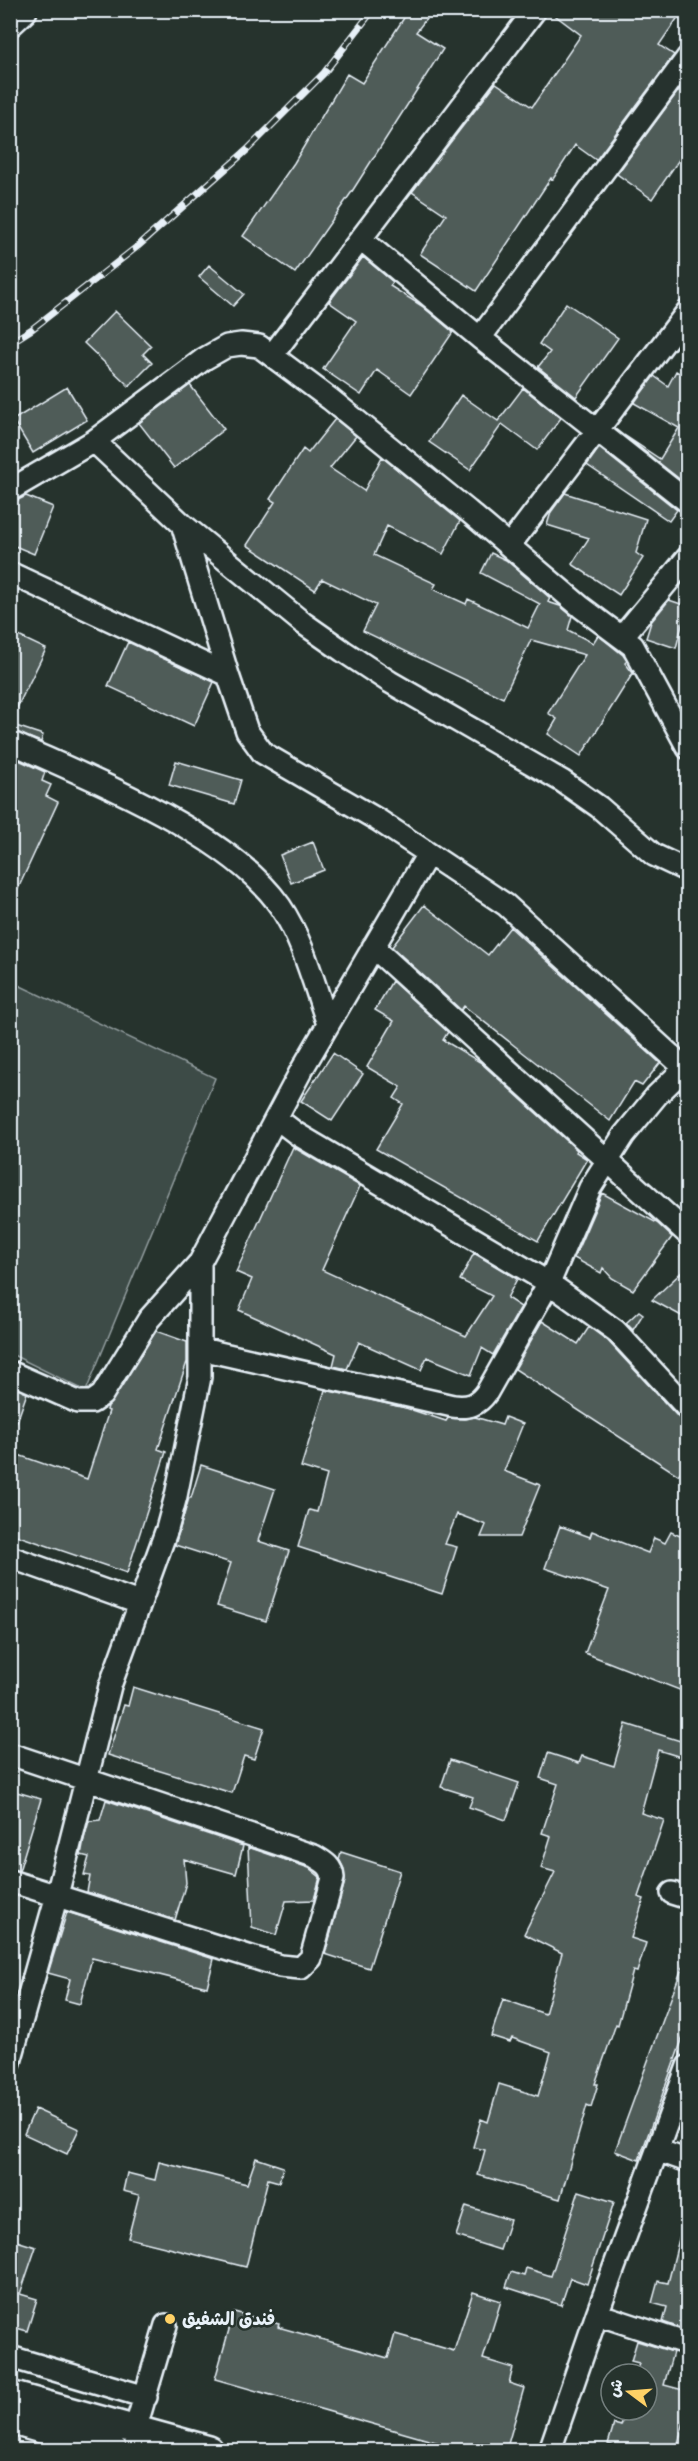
<svg xmlns="http://www.w3.org/2000/svg" width="698" height="2461" viewBox="0 0 698 2461" font-family="'Patrick Hand','Playpen Sans Arabic',sans-serif">
<style>
.green{fill:#3e4b47;stroke:#939ea0;stroke-width:1.5}
.building{fill:#505c59;stroke:#e8f1f8;stroke-width:1.5}
.lines{fill:none;stroke-linecap:round;stroke-linejoin:round}
.minor-casing{stroke:#e8f1f8;stroke-width:26}
.major-casing{stroke:#e8f1f8;stroke-width:32}
.minor{stroke:#26332d;stroke-width:21}
.major{stroke:#26332d;stroke-width:27}
.rail-casing{stroke:#e8f1f8;stroke-width:7}
.rail{stroke:#26332d;stroke-width:4.5;stroke-dasharray:14;stroke-linecap:butt}
.poi-dot{fill:#ffd166;stroke:#26332d;stroke-width:2}
.labels{text-anchor:middle;stroke-width:5;stroke-linejoin:round;paint-order:stroke}
.poi-label{font-size:18px;font-weight:bold;fill:#e8f1f8;stroke:#26332d;text-anchor:start}
</style>
<rect width="100%" height="100%" fill="#26332d"/>
<filter id="ink" filterUnits="userSpaceOnUse"><feTurbulence type="fractalNoise" baseFrequency=".0167" numOctaves="2"/><feDisplacementMap in="SourceGraphic" scale="12" xChannelSelector="R" yChannelSelector="G"/><feConvolveMatrix kernelMatrix="1 2 1 2 8 2 1 2 1" color-interpolation-filters="sRGB"/></filter>
<g filter="url(#ink)">
<path class="green" d="M10,981l205,97 -129,313 -75,-37z"/>
<path class="building" d="M409,10h24l-17,22 27,17 -92,144 -56,80 -52,-37 51,-73 53,-89 15,9z
M548,10h135l-24,35 15,10 -78,105 -21,-15 -22,34 -2,-1 -75,113 -56,-37 26,-39 -34,-23 84,-109 36,24 49,-72z
M687,79v69l-35,51 -35,-25z
M363,257l30,25 -3,4 32,20 31,26 -42,62 -34,-24 -16,25 -38,-26 33,-48 -27,-19z
M209,265l35,29 -11,12 -34,-29z
M566,303l52,35 -42,59 -38,-30 12,-15 -11,-8z
M115,311l36,35 -8,8 9,9 -23,23 -45,-43z
M676,371l11,7v107l-63,-50 36,24 19,-31 -45,-25 20,-27 14,10z
M190,385l34,44 -50,39 -35,-45z
M67,387l20,33 -54,33 -20,-33z
M523,388l38,30 -24,32 -35,-26 -32,46 -41,-28 32,-47 37,26z
M335,419l21,17 -26,32 34,23 18,-34 78,64 -17,33 -56,-28 -13,29 62,29 -3,5 33,15 2,-5 60,29 12,-24 -59,-31 10,-20 15,7 44,38 -2,4 12,4 12,10 -4,14 25,13 5,-8 25,20 4,6 -2,2 8,10 -52,83 -33,-22 9,-15 -9,-6 37,-58 -54,-15 -28,58 -140,-67 13,-26 -54,-26 -7,11 -68,-45 28,-43 -5,-3 33,-50 5,4z
M599,448l78,62 -8,11 -82,-56z
M565,493l81,26 -10,34 7,5 -24,37 -47,-31 17,-26 -42,-13 4,-13z
M26,496l27,11 -19,47 -24,-10v-33l4,-9z
M669,600l18,6 -11,42 -30,-10 5,-16z
M10,632l36,17 -36,73z
M128,642l86,40 -20,44 -86,-40z
M10,724l33,11 -2,7 -31,-12z
M10,756l35,16 -3,9 9,4 -5,11 12,6 -48,104v-103l7,-15 -7,-3z
M176,761l65,19 -7,24 -65,-19z
M313,842l11,28 -33,13 -11,-28z
M424,905l64,50 22,-28 150,136 -18,23 -8,-4 -24,39 -146,-115 -3,4 -69,-63z
M392,981l56,51 -5,8 37,22 97,88 -1,2 11,7 -49,82 -162,-92 27,-45 -9,-6 7,-11 -34,-20 27,-46 -19,-11z
M333,1053l30,21 -31,47 -31,-20z
M293,1147l67,39 -38,84 144,66 26,-40 -32,-16 14,-27 43,26 -10,19 14,9 -28,48 -11,-7 -11,27 -44,-18 -6,13 -62,-28 -12,27 -14,-3 3,-12 -97,-44 13,-31 -16,-7z
M602,1193l55,30 15,14 -39,53 -21,-12 -9,-10 -2,5 -27,-15z
M687,1267v52l-35,-19z
M639,1311l4,3 -10,16 -7,-7z
M542,1321l36,23 11,-17 19,14 71,77 8,3v53l-5,-4 -4,5 -163,-106z
M156,1331l31,11v20l-29,87 8,3 -39,121 -117,-40v-15l6,-15 -6,-1v-50l77,27 22,-68 -2,-1 1,-4z
M10,1386l17,7 -14,40h-3z
M325,1390l81,18 40,13 2,-3 16,1 11,-2 27,8 3,-8 18,7 -19,47 36,14 -21,52h-38l5,-12 -29,-11 -12,30 12,3 -15,47 -144,-47 11,-37 8,2 10,-37 -26,-8z
M201,1465l74,24 -17,52 31,10 -23,70 -49,-15 14,-43 -56,-18 14,-47h2z
M560,1526l30,11 2,-6 56,22 6,-15 11,5 6,-11 16,7v154l-102,-40 24,-63 -64,-22z
M133,1687l131,41 -10,31 -10,-3 -12,37 -124,-38 16,-50 4,1z
M626,1724l61,19v3l-3,12 -26,-8 -17,63 23,7 -26,77 6,2 -13,39 15,5 -9,29 -4,-1 -15,54 -2,-1 -21,60h3l-7,23 -4,-2 -27,94 -82,-24 7,-25 -12,-3 8,-28 7,3 11,-38 39,12 13,-44 -39,-14 -2,4 -19,-6 12,-37 42,15 17,-61 -38,-19 31,-62 -14,-4 10,-32 -9,-3 16,-49 -18,-6 8,-25 31,10 3,-7 32,10z
M450,1760l69,23 -13,37 -37,-13 4,-10 -32,-10z
M10,1790l31,9 -22,72 -9,-2z
M106,1800l137,46 -7,28 -52,-15 2,24 -11,37 -88,-28 3,-16 -6,-1 5,-18 -8,-2 3,-16 5,-18 11,-1z
M248,1847l61,21 11,9 -6,23 -28,1 -10,34 -24,-8z
M341,1852l59,19 -31,97 -44,-14 20,-73 -1,-12 -5,-10z
M67,1912l147,47 -7,28 -115,-29 -12,46 -15,-4 5,-21 -22,-6z
M686,1957l1,1v68l-48,134 -24,-9z
M35,2109l44,20 -12,25 -43,-20z
M684,2113l3,1v21l-9,-4z
M256,2158l27,9 -4,15 -11,-3 -22,88 -118,-29 11,-43 -16,-4 4,-18 28,7 4,-18 88,22z
M579,2191l35,11 -27,82 -17,-6 -9,27 -55,-18 5,-15 13,4 2,-8 25,8z
M466,2206l44,14 -10,30 -44,-14z
M682,2227l5,1v97l-6,-1 -1,4 -17,-6 4,-15 -15,-4 6,-22 10,2z
M10,2239l26,8 -16,47 17,5 -10,32 -17,-5z
M473,2292l28,9 -18,58 30,9 -4,15 15,5 -18,63h-39l-252,-72 19,-67 45,12 -1,3 110,31 7,-24 59,17z
M637,2341l36,11 -9,33 23,6v20l-11,40h-58l1,-4 -11,-3 6,-20 7,2 5,-16h21v-36h-11l3,-11 -8,-2z"/>
<g class="lines">
<defs>
<path id="minor" d="M361,239l119,99 208,164
M480,338l208,-281
M273,354l262,-344
M94,441l88,83 46,151 19,56 16,22 115,67 128,85 182,166
M10,490l84,-49 110,-82 23,-13 14,-2 18,2 71,53 138,112 113,96 52,39 55,102
M182,524l121,99 40,28 47,31 172,99 37,26 55,48 34,16
M509,546l179,-235
M10,573l218,102
M622,637l66,-80
M10,742c80,37 220,91 270,164 23,34 34,79 48,118
M428,854l-127,217 -25,47 21,16 252,149 67,48 72,78
M373,947l315,287
M201,1349l252,57c16,2 25,-1 34,-14l62,-109 41,-95 34,-53 33,-40 31,-30
M10,1372l68,30h14l10,-7 47,-76 51,-57 76,-144
M10,1557l129,46
M10,1754l304,102c10,6 18,10 19,22l-22,80 -10,10 -21,-2 -270,-85
M672,1893l16,5
M10,2062l47,-167 53,-209 57,-157 9,-33 24,-119v-115
M657,2150l31,11
M597,2314l91,30
M10,2357l136,40
M137,2450l-2,-20 31,-105
M550,2450l47,-136 91,-248"/>
<path id="major" d="M10,22l13,-12
M10,2395l199,55
M10,2420l103,30"/>
</defs>
<use href="#minor" class="minor-casing"/>
<use href="#major" class="major-casing"/>
<use href="#minor" class="minor"/>
<use href="#major" class="major"/>
<defs>
<path id="rail" d="M10,343l22,-14 106,-83 109,-96 77,-77 49,-63"/>
</defs>
<use href="#rail" class="rail-casing"/>
<use href="#rail" class="rail"/>
</g>
</g>
<circle class="poi-dot" cx="170" cy="2319" r="6"/>
<g class="labels">
<g class="poi-label">
<text x="182" y="2325">فندق الشفيق</text>
</g>
</g>
<rect width="698" height="2461" fill="none" stroke="#26332d" stroke-width="36"/>
<rect x="18" y="18" width="662" height="2425" fill="none" stroke="#e8f1f8" stroke-width="2" filter="url(#ink)"/>
<g transform="translate(629 2392) rotate(286)"><circle r="28" fill="#26332d" stroke="#747f7e" stroke-width="1.5"/>
<path d="M0-4.5L10 22L0 15L-10 22Z" fill="#ffd166"/>
<text y="-9" font-size="16" font-weight="bold" text-anchor="middle" fill="#e8f1f8">ش</text>
</g>
</svg>
